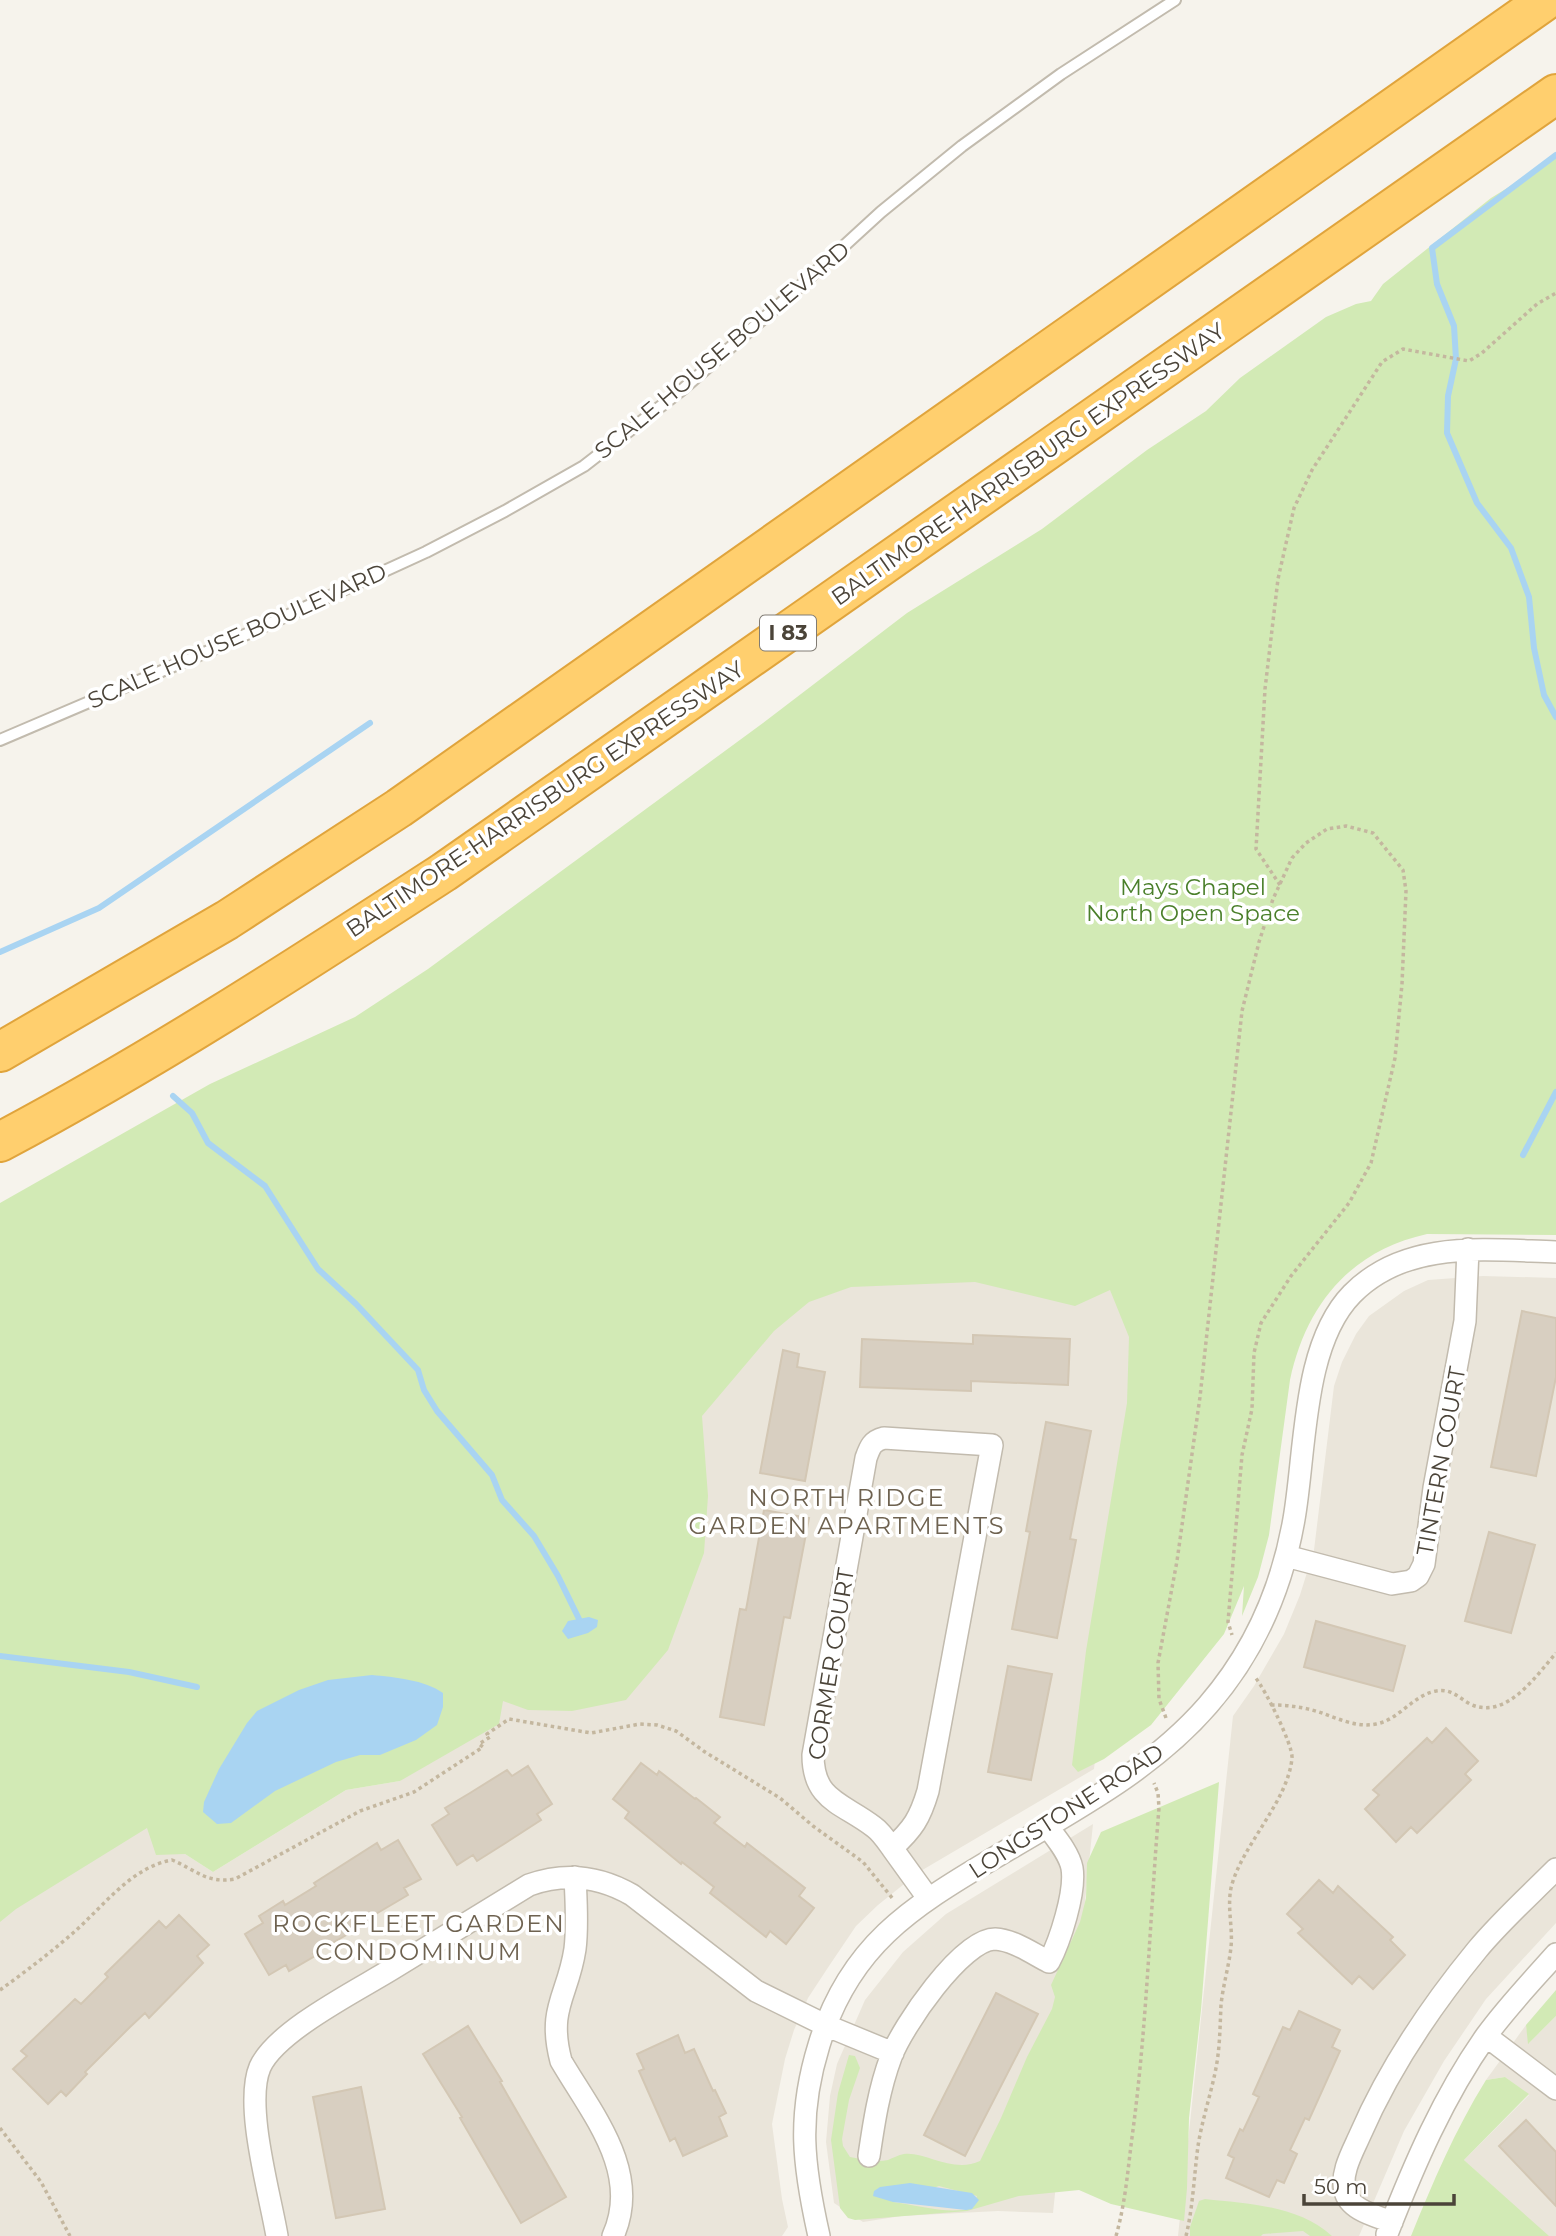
<svg xmlns="http://www.w3.org/2000/svg" width="1556" height="2236" viewBox="0 0 1556 2236" font-family="Montserrat,sans-serif">
<style>
.residential{fill:#eae5da}
.green{fill:#d2eab5;fill-rule:evenodd}
.water{fill:#a9d4f2}
.lines{fill:none;stroke-linecap:round;stroke-linejoin:round}
.stream{stroke:#a9d4f2;stroke-width:6}
.building{fill:#d8cfc1;stroke:#d3c7b4;stroke-width:2}
.lane-casing{stroke:#c2bbae;stroke-width:14}
.street-casing{stroke:#c2bbae;stroke-width:24}
.highway-casing{stroke:#e0a43c;stroke-width:42}
.path{stroke:#c4b79f;stroke-width:3.5;stroke-dasharray:3.5 3.5;stroke-linecap:butt}
.lane{stroke:#fff;stroke-width:10}
.street{stroke:#fff;stroke-width:21}
.highway{stroke:#ffcf6e;stroke-width:38}
.labels{text-anchor:middle;stroke-width:7;stroke-linejoin:round;paint-order:stroke}
.shield{fill:#fff;stroke:#817c74;stroke-width:2}
.shield-label{font-size:21px;font-weight:bold;fill:#4b4439}
.street-label{font-size:23px;fill:#4b4439;stroke:#fff}
.park-label{font-size:23px;fill:#4a7f2a;stroke:#fff}
.neighbourhood-label{font-size:24px;letter-spacing:2px;fill:#6e6250;stroke:#fff}
</style>
<rect width="100%" height="100%" fill="#f6f3ec"/>
<path class="residential" d="M609,1223l506,18 31,93 -52,435 -175,103 -41,33 -22,21 -27,40 -21,32 -14,32 -9,29 -13,65 10,75 6,28 -6,9h-782v-340l137,-84 48,42 28,18 133,-82 54,-9 110,-126z
M1483,1276l73,2v645l-70,76 -42,62 -40,70 -45,105h-181l55,-520 21,-30 30,-52 16,-39 14,-45 20,-164 8,-24 14,-28 13,-18 35,-25 24,-11z
M1093,1824l-40,389 -55,-2 -97,5 -38,6 -29,-19 -8,-61 4,-46 7,-32 28,-64 38,-48 43,-38z
M1556,2016v220h-9l-83,-76 65,-65 -24,-18 -19,3 40,-55 3,18z"/>
<path class="green" d="M1556,158v1077l-129,-1c-77,17 -121,71 -137,146l-21,155 -11,42 -16,39 2,-30 -20,48 -73,91 -47,34 -26,13 -6,-7 14,-114 41,-248 2,-66 -19,-47 -35,16 -100,-24 -124,5 -42,15 -35,29 -72,85 6,80 -4,57 -36,97 -42,50 -54,11 -44,-1 -25,-9 -4,23 -99,57 -54,9 -133,82 -28,-18 -29,1 -9,-27 -131,81 -16,13v-719l210,-119 145,-67 73,-48 335,-246 144,-110 135,-84 105,-79 59,-39 34,-33 86,-61 30,-13 15,-3 12,-17 108,-86z
M1219,1782l-18,228 -12,108 -2,70 -3,33 -73,-17 -32,-14 -60,6 -52,15 -112,9 -7,-2 -8,-10 -9,-68 7,-47 11,-38 6,1 5,12 -11,32 -7,39 1,7 7,11c12,2 25,6 38,3 5,-2 10,-5 16,-6 21,-3 49,20 76,7l21,-43 26,-61 25,-48 3,-12 -4,-12 29,-63 6,-24 1,-35 14,-31zM939,2186l38,10 -5,12c-23,7 -55,-3 -79,-6z
M1556,1990v26l-28,28 -2,-19z
M1505,2077l24,17 -65,66 85,76h-138c22,-54 44,-106 75,-156z
M1205,2199c44,5 92,6 127,37h-22l-7,-5 -40,3 -2,2h-71v-9l9,-26z"/>
<path class="water" d="M589,1617l9,3 -1,7 -9,6 -20,6 -6,-8 6,-10z
M372,1675c22,2 53,5 71,18v14l-6,18 -21,15 -36,15h-20l-24,7 -61,29 -44,32 -14,1 -14,-12 1,-10 15,-33 28,-46 10,-12 42,-21 29,-10z
M910,2183l62,10 7,7 -7,9 -6,1 -73,-8 -20,-6 1,-5 6,-4z"/>
<g class="lines">
<path class="stream" d="M1556,155l-124,93 5,36 17,42 2,33 -8,37 -1,37 30,70 34,45 18,49 5,51 10,47 12,22
M0,952l99,-44 271,-185
M173,1096l19,17 16,30 57,43 53,83 38,35 62,66 6,20 13,21 55,64 10,25 32,36 24,40 21,43
M1523,1155l33,-63
M0,1656l129,16 68,15"/>
</g>
<path class="building" d="M1522,1311l34,7v59l-20,99 -45,-9z
M973,1335l97,4 -2,46 -97,-4v10l-111,-4 2,-48 111,5z
M783,1350l16,4 -2,13 28,5 -20,109 -45,-8z
M1046,1422l45,9 -21,108 6,1 -19,98 -45,-9 18,-97 -4,-1z
M764,1510l45,8 -19,100 -6,-1 -20,108 -44,-8 20,-108 6,1z
M1489,1532l46,13 -24,88 -46,-12z
M1316,1621l89,25 -12,45 -89,-24z
M1008,1666l44,8 -21,106 -43,-8z
M1446,1728l32,33 -13,13 6,6 -54,53 -6,-6 -15,15 -31,-33 14,-14 -6,-5 32,-31 22,-21 5,5z
M641,1763l16,12 2,-4 36,28 1,-1 24,19 -6,6 31,24 2,-4 58,45 -6,8 15,12 -28,36 -16,-13 -4,6 -56,-44 4,-6 -32,-25 -1,2 -56,-46 4,-6 -16,-13z
M528,1766l24,38 -15,10 4,6 -37,24 -27,17 -4,-6 -16,10 -25,-40 17,-11 -4,-6 25,-15 37,-23 5,6z
M398,1840l23,39 -17,9 4,7 -39,23 2,3 -58,33 2,2 -26,15 -3,-6 -17,10 -24,-41 18,-11 -4,-7 24,-15 2,4 31,-19 -2,-3 63,-40 4,7z
M1319,1880l14,13 5,-7 55,51 -3,3 15,15 -32,34 -14,-13 -7,8 -54,-51 5,-4 -16,-15z
M179,1915l30,30 -12,11 6,7 -54,55 -4,-5 -15,14 -45,45 2,2 -21,22 -5,-5 -13,13 -35,-35 14,-13 -6,-5 54,-52 6,5 27,-27 -3,-3 54,-53 7,7z
M996,1993l42,21 -73,142 -41,-21z
M1299,2011l41,19 -8,17 8,4 -31,69 -4,-2 -15,32 7,4 -13,29 -7,-3 -8,17 -43,-19 8,-20 -6,-3 12,-26 3,2 16,-34 -6,-3 30,-67 7,3z
M468,2026l34,55 -2,1 66,115 -45,26 -61,-105 2,-1 -39,-63z
M678,2035l7,18 9,-4 19,42 2,-1 11,23 -7,4 8,19 -44,20 -8,-18 -5,3 -31,-70 5,-2 -7,-15z
M361,2087l24,122 -49,9 -23,-121z
M1526,2120l30,32v54l-57,-60z"/>
<g class="lines">
<defs>
<path id="lane" d="M0,740l225,-96 201,-92 79,-41 79,-45 99,-77 114,-100 84,-77 81,-66 99,-72 114,-74"/>
<path id="street" d="M1286,1556l106,28 19,-3 7,-5 6,-12 10,-76 31,-167 3,-72
M892,1848c-5,-7 -11,-16 -18,-21 -31,-24 -61,-26 -61,-72l53,-297c4,-11 6,-17 18,-20l108,7 -64,346c-8,27 -15,38 -36,57l36,50
M575,1877c1,23 3,48 0,72 -7,47 -28,59 -14,112 31,53 81,111 52,175
M1486,2036l70,53
M869,2156c5,-34 10,-67 22,-99 11,-30 71,-118 104,-118 19,1 38,15 54,23 11,-21 27,-70 23,-94 -3,-15 -16,-30 -25,-42
M1392,2222c-16,-6 -43,-12 -47,-31 -5,-18 8,-40 15,-56 29,-67 71,-129 117,-185 24,-29 52,-54 79,-81
M1387,2234c27,-69 56,-137 99,-198 21,-29 46,-55 70,-82
M277,2236c-7,-42 -33,-131 -17,-169 16,-36 98,-77 132,-98 45,-28 91,-56 137,-84 36,-13 70,-9 103,10l124,96 69,34 68,28
M819,2236c-16,-71 -22,-120 0,-191 30,-99 91,-137 175,-187 75,-45 156,-86 214,-153 46,-53 74,-117 86,-186 12,-68 8,-174 58,-225 54,-55 134,-44 204,-42"/>
<path id="highway" d="M0,1052l227,-132 172,-112 1147,-808
M0,1142c153,-81 299,-176 444,-270l1112,-778"/>
</defs>
<use href="#lane" class="lane-casing"/>
<use href="#street" class="street-casing"/>
<use href="#highway" class="highway-casing"/>
<path class="path" d="M1280,885l-24,-36 9,-160 13,-110 16,-71 18,-38 70,-108 21,-13 66,12 13,-8 55,-49 19,-11
M1271,1705c17,0 32,2 48,7 18,6 37,16 57,12 23,-4 37,-29 60,-33 15,-3 23,7 34,13 36,17 66,-28 86,-51
M1166,1718l-7,-19 -1,-36 19,-102 23,-164 42,-386 17,-69 14,-43 19,-41 14,-15 21,-14 19,-3 27,7 30,37 3,21 -4,93 -7,74 -24,105 -22,40 -58,73 -30,47 -7,30 -2,56 -10,46 -14,167 4,13
M0,1990c25,-18 50,-37 73,-57 30,-26 58,-66 99,-73 24,10 35,24 63,19l125,-68 54,-19 69,-45 -4,-3 11,-7 -3,-3 22,-15 82,14 49,-9 17,1 19,6 29,21 75,46 33,28 50,36 30,37
M0,2128l41,54 29,54
M1116,2236c10,-35 12,-70 17,-106 14,-107 17,-214 26,-322l-1,-15 -4,-10
M1186,2236c7,-29 8,-60 12,-90 4,-26 13,-52 18,-78 4,-21 4,-42 5,-63 2,-20 8,-39 10,-58 2,-19 -4,-39 0,-59 10,-42 57,-86 61,-130 1,-13 -27,-69 -37,-81"/>
<use href="#lane" class="lane"/>
<use href="#street" class="street"/>
<use href="#highway" class="highway"/>
</g>
<g class="labels">
<rect class="shield" x="760" y="615.5" width="56" height="35" rx="5"/>
<g class="shield-label">
<text x="788" y="640">I 83</text>
</g>
<g class="street-label">
<text transform="translate(722 350) rotate(-40)" y="8">SCALE HOUSE BOULEVARD</text>
<text transform="translate(1028 464) rotate(-35)" y="8">BALTIMORE-HARRISBURG EXPRESSWAY</text>
<text transform="translate(237 636) rotate(-24)" y="8">SCALE HOUSE BOULEVARD</text>
<text transform="translate(545 799) rotate(-34)" y="8">BALTIMORE-HARRISBURG EXPRESSWAY</text>
<text transform="translate(1441 1461) rotate(-80)" y="8">TINTERN COURT</text>
<text transform="translate(831 1664) rotate(-81)" y="8">CORMER COURT</text>
<text transform="translate(1066 1811) rotate(-33)" y="8">LONGSTONE ROAD</text>
</g>
<g class="park-label">
<text x="1193" y="895">Mays Chapel<tspan x="1193" dy="26">North Open Space</tspan></text>
</g>
<g class="neighbourhood-label">
<text x="847" y="1506">NORTH RIDGE<tspan x="847" dy="28">GARDEN APARTMENTS</tspan></text>
<text x="419" y="1932">ROCKFLEET GARDEN<tspan x="419" dy="28">CONDOMINUM</tspan></text>
</g>
</g>
<path d="M1304 2194v10h150v-10" fill="none" stroke="#4b4439" stroke-width="3.5"/>
<text x="1314" y="2194" font-size="21" fill="#4b4439" stroke="#ffffff" stroke-width="5" paint-order="stroke">50 m</text>
</svg>
